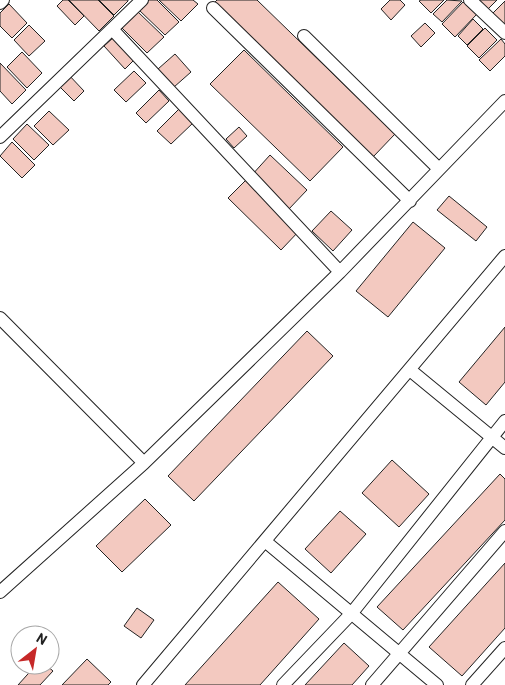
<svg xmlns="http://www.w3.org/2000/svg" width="505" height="685" viewBox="0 0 505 685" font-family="Barlow,sans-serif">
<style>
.building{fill:#f3c9c0;stroke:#222}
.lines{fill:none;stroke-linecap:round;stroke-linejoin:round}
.minor-casing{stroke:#222;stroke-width:14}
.minor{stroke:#fff;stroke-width:12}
</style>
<rect width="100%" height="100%" fill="#fff"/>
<path class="building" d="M63,0h5l16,16 -9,9 -18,-19z
M69,0h29l16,16 -15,15z
M99,0h29v1l-14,14z
M147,0h10l22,22 -14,13 -27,-26z
M159,0h34l5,4 -17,17z
M217,0h40l138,134 -22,23 -159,-154z
M390,0h10l5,5 -14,15 -10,-11z
M421,0h23l-13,13 -12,-12z
M447,0l15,1 -20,21 -9,-8z
M475,0h22l-11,11z
M505,1v24l-12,-12z
M463,2l14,12 -22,23 -13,-13z
M9,4l18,19 -15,15 -12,-12v-13z
M137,11l27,26 -17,16 -26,-26z
M473,19l10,10 -16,16 -9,-9z
M425,23l10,10 -14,14 -10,-11z
M29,25l16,16 -16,15 -15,-16z
M485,28l12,12 -18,18 -12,-12z
M114,37l21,22 -10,10 -21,-23z
M501,39l4,5v12l-15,15 -11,-11z
M244,50l99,97 -33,34 -100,-97z
M22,52l20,21 -15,15 -20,-21z
M175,54l16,18 -17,15 -16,-18z
M0,63l26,27 -14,14 -12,-13z
M134,71l12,12 -20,19 -12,-12z
M67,73l17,18 -10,10 -18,-18z
M159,90l10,11 -23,22 -10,-10z
M180,108l14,14 -23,22 -14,-13z
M49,111l20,19 -16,15 -19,-19z
M27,124l22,21 -15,15 -21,-21z
M239,127l8,9 -13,12 -8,-9z
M12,142l23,23 -13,13 -22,-22z
M270,155l37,35 -19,20 -37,-34z
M247,179l53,51 -19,20 -53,-52z
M449,196l38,31 -11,14 -39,-31z
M331,211l21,19 -19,21 -21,-20z
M413,222l32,26 -57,69 -32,-26z
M505,327v55l-19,23 -27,-23z
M307,331l26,25 -139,145 -26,-25z
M392,460l37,34 -30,33 -37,-34z
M500,474l5,5v41l-102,110 -26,-23z
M145,499l26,26 -49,47 -26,-26z
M340,511l26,23 -35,39 -26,-24z
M505,563v65l-43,48 -33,-29z
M278,582l41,37 -59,66h-75z
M137,608l17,12 -13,18 -17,-12z
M344,643l25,23 -17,19h-47z
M87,659l24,23 -3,3h-46z
M36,665h10l7,6 -13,14h-22z"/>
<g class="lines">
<defs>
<path id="minor" d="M470,0l35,33
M0,3l3,-3
M213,8l197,193
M112,29l228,243
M304,36l135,133
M0,137l142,-137
M0,318l144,145
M410,370l95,78
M266,542l171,143
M0,592l144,-129 196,-191 165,-171
M143,685l362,-429
M283,685l68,-71 154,-193
M372,685l133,-154
M472,685l33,-37"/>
</defs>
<use href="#minor" class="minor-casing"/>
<use href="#minor" class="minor"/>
</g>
<g transform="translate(35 650) rotate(31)"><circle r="24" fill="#ffffff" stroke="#a7a7a7"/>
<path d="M0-4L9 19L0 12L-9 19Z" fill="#c62828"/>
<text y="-8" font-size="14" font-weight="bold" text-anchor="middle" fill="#222222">N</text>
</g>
</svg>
